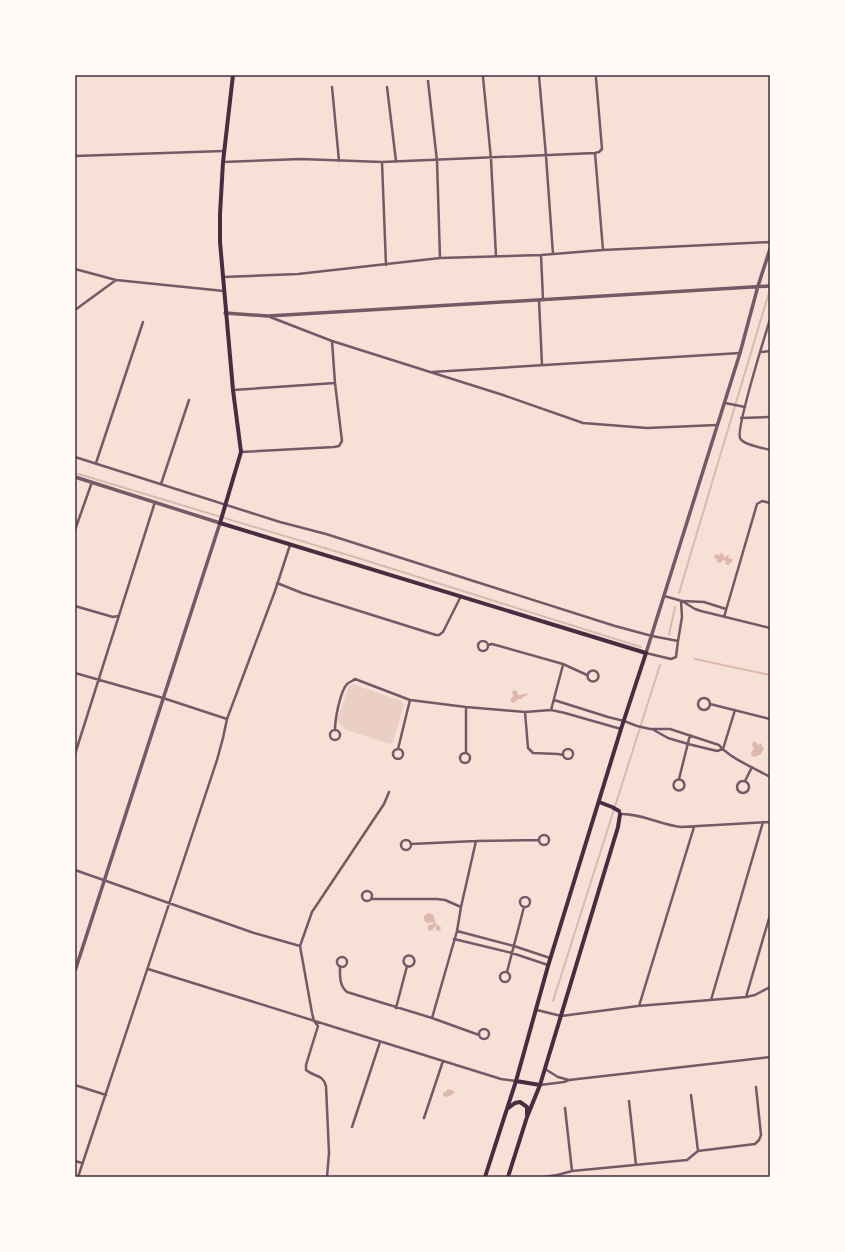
<svg xmlns="http://www.w3.org/2000/svg" width="845" height="1252" viewBox="0 0 845 1252" font-family="Lato,sans-serif">
<style>
.green{fill:#ebcfc5}
.water{fill:#dcb8b0}
.lines{fill:none;stroke-linecap:round;stroke-linejoin:round}
.stream{stroke:#dcb8b0;stroke-width:2}
.minor{stroke:#755966;stroke-width:2.5}
.tertiary{stroke:#755966;stroke-width:3.5}
.secondary{stroke:#4a2c40;stroke-width:4}
.neatline{fill:none;stroke:#4a2c40;stroke-width:1.5}
</style>
<rect width="100%" height="100%" fill="#f7e1d7"/>
<path class="green" d="M353,684l48,17 3,4 -11,37 -3,2 -46,-15 -7,-9 12,-34z"/>
<path class="water" d="M721,553h2v3l3,1 1,-2h2l-1,3 5,1 -2,4h-1l-1,2 -4,-1 1,-3 -4,-1 -1,3 -4,-1v-3l-3,-1 1,-4 5,1z
M513,690l4,1 1,4 6,-1 3,-1 1,2 -3,1 -4,3h-3l-3,3 -3,1 -2,-4 4,-3 -2,-3z
M755,741l3,4 4,-2v4l2,1 -3,6 -6,3 -3,-1 -1,-3 3,-5 -2,-3 1,-3z
M428,913c11,1 2,10 13,14l-1,4 -4,-1v-3l-1,-1 -3,5 -4,-1v-5l6,-1 -1,-2 -6,1 -3,-3v-4z
M449,1089l5,2v2l-6,4 -5,-1v-3z"/>
<g class="lines">
<path class="stream" d="M75,473l286,86 280,88
M679,593l91,-304
M669,635l6,-28
M695,659l75,16
M553,1001l107,-336"/>
<path class="minor" d="M539,76l7,80 7,98
M483,77l8,82 5,97
M428,81l9,80 3,97
M332,87l7,74
M387,87l9,74
M595,153l8,97
M75,156l149,-5
M223,162l78,-3 81,3 213,-9 4,-1 3,-3 -6,-71
M382,162l4,103
M541,255l2,44
M75,269l41,11 108,11
M223,277l75,-3 142,-16 101,-3 62,-5 167,-8
M539,300l3,65
M75,310l41,-30
M270,317l62,24 171,54 80,28 64,5 70,-3
M770,319c-5,17 -34,108 -30,119 3,7 23,10 30,12
M761,352l9,-1
M432,372l308,-19
M233,390l102,-7
M725,403l20,4
M741,418l29,-1
M241,452l93,-5 5,-1 3,-5 -7,-58 -3,-42
M75,457l205,65 46,12 289,92 37,10 26,5 4,-24 -1,-16
M96,463l47,-141
M161,484l28,-84
M75,530l17,-48
M277,583l25,10 134,42h3l4,-3 18,-36
M664,596l18,5 13,8 6,2 69,17
M683,601l21,1 22,7
M75,606l38,11 5,-1
M724,617l33,-113 5,-3 8,2
M478 646a5 5 0 1 1 10 0a5 5 0 1 1-10 0Z
M488,645l4,-1 71,20 24,11
M646,653l25,6 5,-2 2,-16
M587.5 676a5.5 5.5 0 1 1 11 0a5.5 5.5 0 1 1-11 0Z
M75,673l88,25 64,21
M698 704a6 6 0 1 1 12 0a6 6 0 1 1-12 0Z
M554,700l54,17 16,4 13,5 13,3h20l49,16c9,12 37,24 51,32
M710,704l60,15
M551,710l12,-45
M525,712l3,36 5,5 25,1 5,1
M652,729l16,9 20,6 29,7 6,-2
M330 735a5 5 0 1 1 10 0a5 5 0 1 1-10 0Z
M335,730c0,-11 5,-38 12,-46 2,-2 6,-3 8,-5l55,21 56,7 59,5 26,-2 14,3 56,16
M563 754a5 5 0 1 1 10 0a5 5 0 1 1-10 0Z
M393 754a5 5 0 1 1 10 0a5 5 0 1 1-10 0Z
M398,749l12,-49
M723,749l12,-39
M460 758a5 5 0 1 1 10 0a5 5 0 1 1-10 0Z
M466,753v-46
M75,754l80,-252
M679,779l11,-44
M673.5 785a5.5 5.5 0 1 1 11 0a5.5 5.5 0 1 1-11 0Z
M737 787a6 6 0 1 1 12 0a6 6 0 1 1-12 0Z
M745,781l7,-14
M620,814c21,-1 40,11 61,13l89,-5
M539 840a5 5 0 1 1 10 0a5 5 0 1 1-10 0Z
M401 845a5 5 0 1 1 10 0a5 5 0 1 1-10 0Z
M411,844l65,-3 63,-1
M75,870l179,63 46,13
M362 896a5 5 0 1 1 10 0a5 5 0 1 1-10 0Z
M520 902a5 5 0 1 1 10 0a5 5 0 1 1-10 0Z
M371,899h66l8,1 16,7
M457,931l57,15 36,12
M454,939l58,14 36,12
M403.5 961a5.5 5.5 0 1 1 11 0a5.5 5.5 0 1 1-11 0Z
M337 962a5 5 0 1 1 10 0a5 5 0 1 1-10 0Z
M340,966c0,10 -1,19 7,26l85,26 47,17
M148,969l353,110 15,2
M500 977a5 5 0 1 1 10 0a5 5 0 1 1-10 0Z
M507,972l17,-65
M746,997l24,-82
M711,1000l52,-178
M639,1006l55,-179
M396,1008l11,-42
M537,1010l24,6 77,-10 108,-9 9,-2 15,-8
M432,1018l25,-87 4,-24 15,-66
M479 1034a5 5 0 1 1 10 0a5 5 0 1 1-10 0Z
M545,1069l13,8 11,3
M75,1085l31,10
M540,1085l24,-3 5,-2 201,-23
M691,1095l7,56
M629,1101l7,64
M565,1108l7,63
M424,1118l19,-57
M352,1127l28,-85
M75,1161l7,2
M78,1177l139,-417 6,-22 4,-19 48,-128 15,-46
M327,1177l2,-24 -3,-67c-3,-12 -12,-9 -20,-16v-5l12,-39 -4,-5 -2,-8 -12,-67 12,-34 72,-108 5,-12
M544,1177l13,-2 15,-4 115,-11 11,-9 57,-7 4,-4 2,-5 -5,-48"/>
<path class="tertiary" d="M225,313l43,3 502,-30
M75,477l145,46 -145,448
M646,653l94,-300 18,-67 12,-37"/>
<path class="secondary" d="M233,75l-10,87 -3,52v28l13,148 8,62 -21,71 426,130 -25,76 -73,237 -32,115 -31,96
M599,802l13,5 7,4
M516,1081l24,4
M507,1109l8,-6 5,-1 7,5v8
M508,1177l19,-60 13,-32 78,-258 2,-13"/>
</g>
<rect width="845" height="1252" fill="none" stroke="#fffaf5" stroke-width="152"/>
<rect x="76" y="76" width="693" height="1100" class="neatline"/>
</svg>
